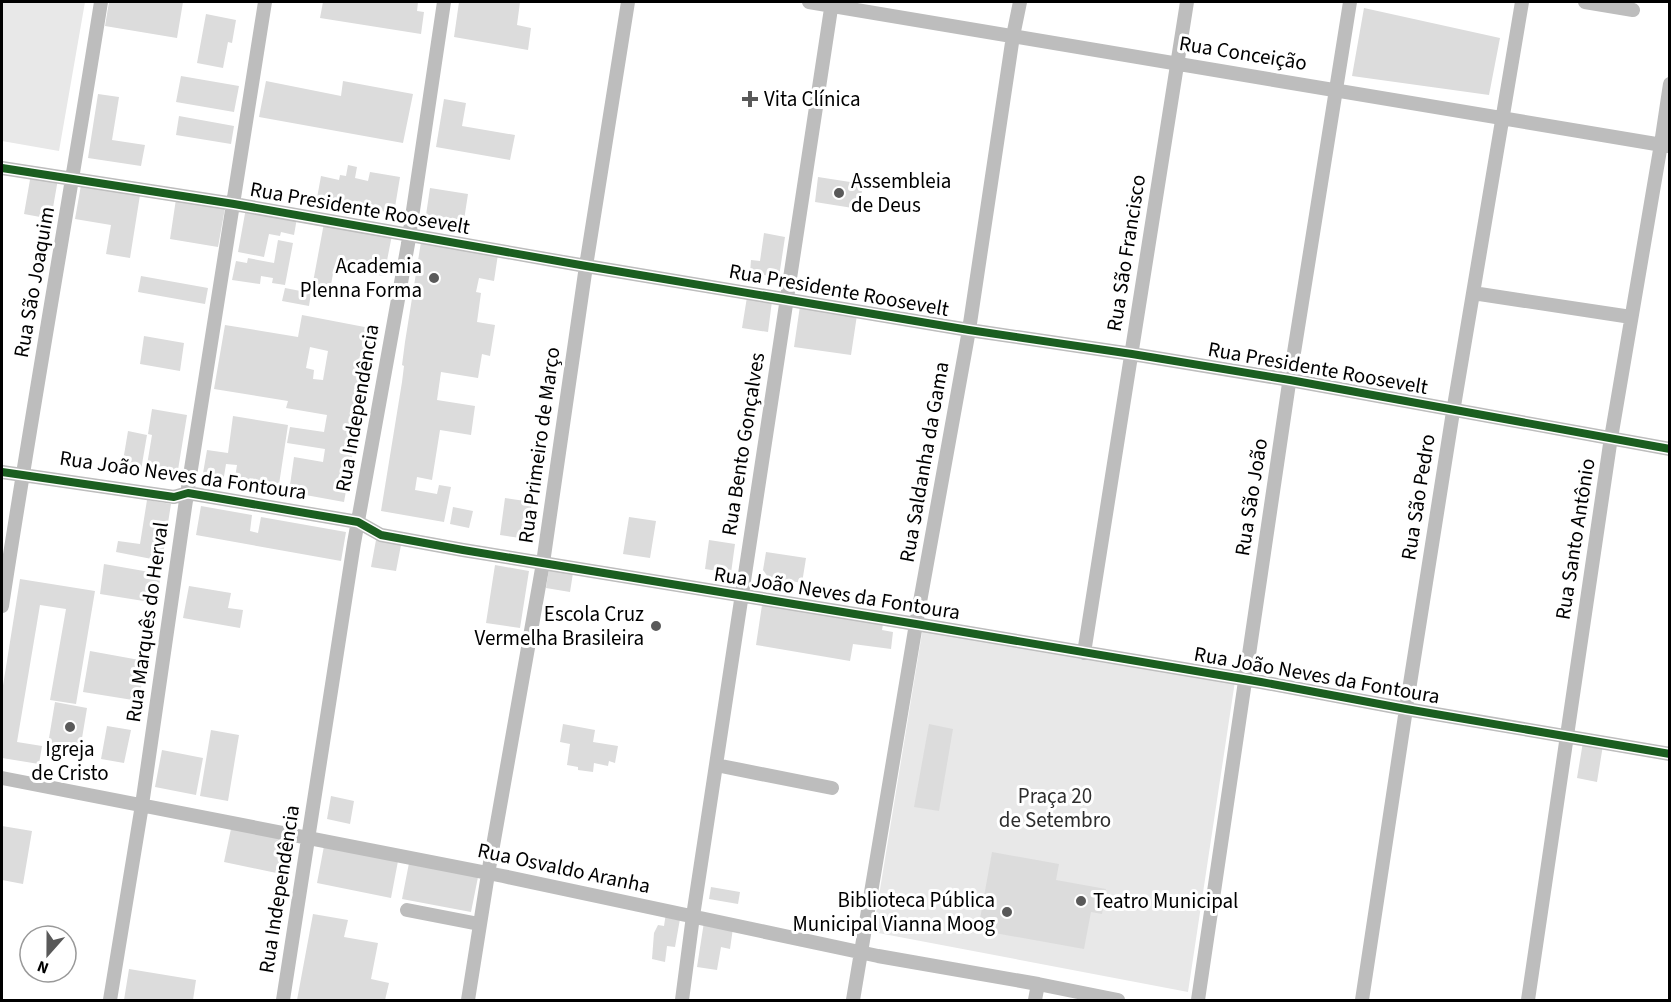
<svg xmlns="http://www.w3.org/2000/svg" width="1671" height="1002" viewBox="0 0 1671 1002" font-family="'Source Sans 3',sans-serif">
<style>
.green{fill:#e8e8e8}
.building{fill:#dcdcdc;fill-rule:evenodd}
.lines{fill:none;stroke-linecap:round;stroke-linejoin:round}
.minor{stroke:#bdbdbd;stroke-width:14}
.cycleway-casing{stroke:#fff;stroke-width:11}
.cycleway{stroke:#1b5e20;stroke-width:8}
.poi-dot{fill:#595959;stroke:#fff;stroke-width:2}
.labels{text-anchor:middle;stroke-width:6;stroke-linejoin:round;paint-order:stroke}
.street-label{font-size:21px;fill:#000;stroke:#fff}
.poi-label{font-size:21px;fill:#000;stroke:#fff;text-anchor:start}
.park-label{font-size:21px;fill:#2d2d2d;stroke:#fff}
</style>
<rect width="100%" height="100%" fill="#fff"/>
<path class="green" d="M2,2h83l-26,149 -57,-10z
M923,627l312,54 -47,311 -315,-60z"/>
<path class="building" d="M109,2h74l-6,36 -72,-12z
M323,2h95l-1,9 7,1 -3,22 -101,-16z
M459,2h61l-3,23 14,3 -3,22 -74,-13z
M1364,8l136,30 -11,57 -137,-19z
M206,14l30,6 -4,23 -4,-1 -5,26 -26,-5z
M181,76l58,10 -5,26 -58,-10z
M266,81l75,15 2,-15 70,13 -10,49 -144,-26z
M98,94l21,3 -7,43 33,5 -4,21 -53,-8z
M444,99l22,4 -4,23 53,9 -5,25 -74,-13z
M179,116l55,10 -3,18 -55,-9z
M348,165l9,2 -2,11 13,3 2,-9 30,5 -5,30 -9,5 -69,-14 4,-22 18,4 1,-5 6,1z
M31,174l27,5 -7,40 -27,-5z
M818,177l45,7 -4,25 -44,-7z
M81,185l59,10 -10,63 -24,-4 5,-29 -36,-6z
M430,188l38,6 -4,26 -38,-5z
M176,199l49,9 -7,39 -48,-8z
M246,208l51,10 -3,17 -13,-3 -1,4 -11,-2 -5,23 -26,-5z
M324,223l68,12 -8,41 -50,-8 -5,28 -18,-3 -2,13 -27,-5 3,-13 26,5z
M764,233l21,4 -6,40 -29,-4 1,-13 9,1z
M278,240l15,3 -8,42 -13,-2 1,-5 -12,-2 -1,8 -28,-4 4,-19 11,2 1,-5 26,5z
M421,242l77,12 -4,27 -15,-3 -3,14 5,1 -4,29 18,3 -5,31 -8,-2 -4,24 -37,-6 -4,28 38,6 -4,29 -31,-5 -8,50 -15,-3 -2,13 22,4 2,-9 12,2 -7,35 -63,-11 21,-129 2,-16 -2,-1 3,-23z
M141,276l67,12 -3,16 -67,-12z
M747,297l25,4 -4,31 -26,-4z
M800,306l57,9 -6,40 -57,-8z
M302,315l73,14 -31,173 -55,-10 5,-35 29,5 2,-13 -38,-6 3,-16 34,5 3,-17 -41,-7 2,-7 -74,-12 11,-64 73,12zM310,347l18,4 -5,29 -10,-1 1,-9 -8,-2z
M144,336l40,7 -4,28 -40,-7z
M152,409l35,6 -10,61 -31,-5 6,-36 -4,-1z
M233,416l55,9 -10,66 -44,-7 3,-19 -11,-1 -3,18 -21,-3 5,-29 21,3z
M128,431l19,4 -6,35 -19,-3z
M505,498l27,4 -5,37 -27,-4z
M147,500l24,4 -9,57 -46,-9 2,-11 22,3z
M201,506l51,9 -2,16 8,2 3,-16 85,15 -5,29 -145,-26z
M453,507l20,4 -4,17 -19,-4z
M629,517l27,4 -6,37 -27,-4z
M376,540l25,5 -5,26 -25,-4z
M709,540l26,4 -4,29 -26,-4z
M766,552l40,6 -4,25 -34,-6 -5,-7z
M104,564l57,10 -5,29 -56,-9z
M495,565l34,6 -9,57 -34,-5z
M549,569l24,4 -3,19 -24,-4z
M20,579l75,12 -19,113 -26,-4 16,-91 -26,-4 -23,137 25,4 -3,18 -37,-6v-66z
M189,586l42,7 -3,15 15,2 -3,18 -57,-10z
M762,605l121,19 -1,6 11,2 -2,17 -38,-5 -3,17 -94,-16z
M90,651l55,10 -6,40 -56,-9z
M55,702l32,6 -8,48 -32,-6z
M563,724l32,6 -2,12 25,4 -3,17 -6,-2 -1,5 -14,-3 -1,9 -15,-2v-3l-11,-2 3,-21 -10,-2z
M929,724l24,5 -14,82 -25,-4z
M107,726l24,4 -7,33 -23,-4z
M211,730l28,5 -11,66 -28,-5z
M1583,742l20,3 -6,37 -20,-4z
M162,750l41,8 -7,37 -41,-8z
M331,796l23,5 -4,23 -23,-5z
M232,824l49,10 11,10 -6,31 -62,-13z
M2,826l30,5 -9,53 -21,-4z
M324,846l74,15 -7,37 -74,-15z
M992,852l67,12 -3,16 50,9 -4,25 -11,-2 -7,37 -106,-19z
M409,863l69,14 -7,35 -69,-13z
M711,887l29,5 -2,12 -29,-5z
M666,913l14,6 -5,28 -8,-1 -2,16 -13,-3 2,-26 4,-8 6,1z
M313,914l35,6 -4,17 34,6 -7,36 18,4 -4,17h-88z
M704,922l29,6 -3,21 -9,-2 -4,23 -20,-3z
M129,969l67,11 -3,20h-69z"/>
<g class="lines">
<path class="minor" d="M809,2l859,144
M1585,2l48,8
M2,168l232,36 352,62 383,64 163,24 158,26 380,69
M1473,293l158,24
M2,472l172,25 14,-4 170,29 23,13 82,15 453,74 345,58 145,27 264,45
M2,606c31,-202 67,-403 99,-604
M1084,653l103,-651
M716,765l116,23
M2,778l501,98 375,80 160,28 80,16
M407,910l72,14
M110,1000l32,-195 43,-298 80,-505
M283,1000l71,-457 54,-299 36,-242
M468,1000l20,-126 55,-311 43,-297 42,-264
M682,1000l11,-84 139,-914
M853,1000l63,-376 53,-294 44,-294 7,-34
M1035,1000l3,-16
M1198,1000l90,-610 62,-388
M1362,1000l44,-291 46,-291 70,-416
M1528,1000l82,-556 51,-300 9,-60"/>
<defs>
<path id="cycleway" d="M2,168l232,36 352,62 383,64 163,24 158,26 380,69
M2,472l172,25 14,-4 170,29 23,13 82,15 453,74 345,58 145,27 264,45"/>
</defs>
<use href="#cycleway" class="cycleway-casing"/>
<use href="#cycleway" class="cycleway"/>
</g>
<g class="poi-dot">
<path d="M747 90h6v6h6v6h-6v6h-6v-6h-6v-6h6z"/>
<circle cx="839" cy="193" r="6"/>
<circle cx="434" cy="278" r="6"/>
<circle cx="656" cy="626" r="6"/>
<circle cx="70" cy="727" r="6"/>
<circle cx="1081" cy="901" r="6"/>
<circle cx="1007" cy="912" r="6"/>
</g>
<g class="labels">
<g class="street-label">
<text transform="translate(1243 53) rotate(9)" y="7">Rua Conceição</text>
<text transform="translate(360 208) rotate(10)" y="7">Rua Presidente Roosevelt</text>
<text transform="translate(1126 253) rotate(-81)" y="7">Rua São Francisco</text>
<text transform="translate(34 282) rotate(-80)" y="7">Rua São Joaquim</text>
<text transform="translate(839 290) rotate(10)" y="7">Rua Presidente Roosevelt</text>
<text transform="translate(1318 368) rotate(10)" y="7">Rua Presidente Roosevelt</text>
<text transform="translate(357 408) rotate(-80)" y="7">Rua Independência</text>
<text transform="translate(743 444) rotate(-81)" y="7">Rua Bento Gonçalves</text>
<text transform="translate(539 445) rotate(-82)" y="7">Rua Primeiro de Março</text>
<text transform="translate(924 462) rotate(-80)" y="7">Rua Saldanha da Gama</text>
<text transform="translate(183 475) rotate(8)" y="7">Rua João Neves da Fontoura</text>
<text transform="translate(1251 497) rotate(-81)" y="7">Rua São João</text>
<text transform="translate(1418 497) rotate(-81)" y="7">Rua São Pedro</text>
<text transform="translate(1575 539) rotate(-81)" y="7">Rua Santo Antônio</text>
<text transform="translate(837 593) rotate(9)" y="7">Rua João Neves da Fontoura</text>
<text transform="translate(147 622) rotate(-82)" y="7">Rua Marquês do Herval</text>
<text transform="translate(1317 675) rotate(10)" y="7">Rua João Neves da Fontoura</text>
<text transform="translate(564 868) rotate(12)" y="7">Rua Osvaldo Aranha</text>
<text transform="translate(279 889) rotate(-81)" y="7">Rua Independência</text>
</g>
<g class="poi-label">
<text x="764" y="106">Vita Clínica</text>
<text x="851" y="188">Assembleia<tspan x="851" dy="24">de Deus</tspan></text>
<text x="422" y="273" text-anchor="end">Academia<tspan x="422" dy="24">Plenna Forma</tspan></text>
<text x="644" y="621" text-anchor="end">Escola Cruz<tspan x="644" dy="24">Vermelha Brasileira</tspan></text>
<text x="70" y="756" text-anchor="middle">Igreja<tspan x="70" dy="24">de Cristo</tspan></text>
<text x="995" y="907" text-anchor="end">Biblioteca Pública<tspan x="995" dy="24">Municipal Vianna Moog</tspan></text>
<text x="1093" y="908">Teatro Municipal</text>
</g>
<g class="park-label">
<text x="1055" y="803">Praça 20<tspan x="1055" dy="24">de Setembro</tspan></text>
</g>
</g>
<rect width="1671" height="1002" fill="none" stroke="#000000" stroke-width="6"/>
<g transform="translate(48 954) rotate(201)"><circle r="28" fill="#ffffff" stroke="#999999" stroke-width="1.5"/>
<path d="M0-4.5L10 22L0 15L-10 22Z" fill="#595959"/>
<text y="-9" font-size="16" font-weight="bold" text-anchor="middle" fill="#000000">N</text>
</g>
</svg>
